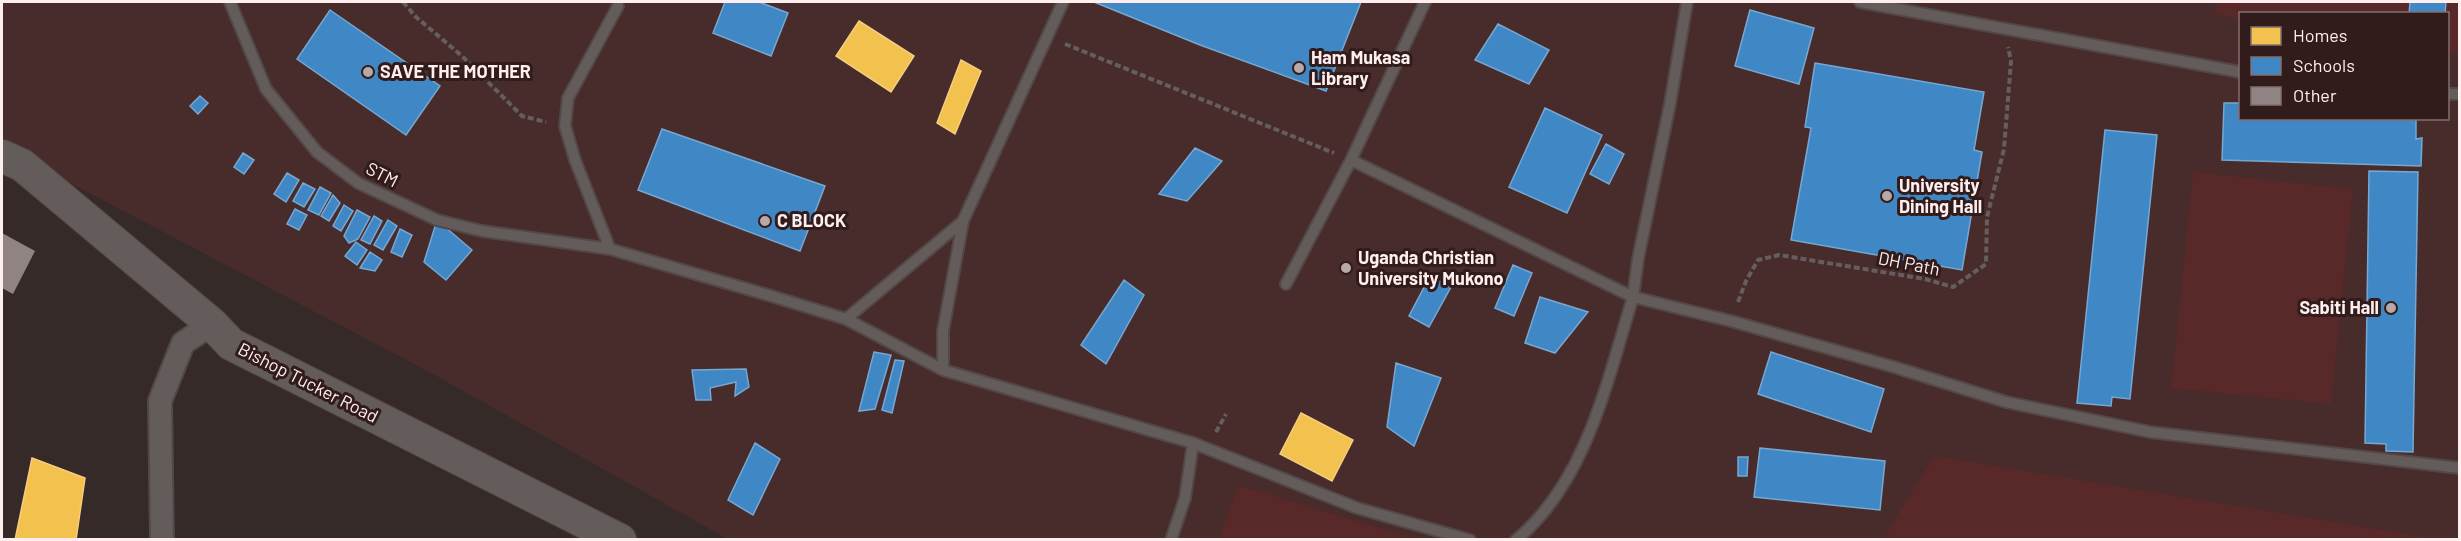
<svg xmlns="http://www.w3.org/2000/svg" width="2461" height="541" viewBox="0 0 2461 541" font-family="Barlow,sans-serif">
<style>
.built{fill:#472c2b;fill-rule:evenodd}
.green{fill:#592828}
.homes{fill:#f2c14e;stroke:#f6ce7e;stroke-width:1.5}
.schools{fill:#3f88c5;stroke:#78a7d1;stroke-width:1.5}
.building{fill:#8f8483}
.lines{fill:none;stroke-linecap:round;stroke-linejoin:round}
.service-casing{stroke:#524847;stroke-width:14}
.minor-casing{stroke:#524847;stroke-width:26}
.secondary-casing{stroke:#524847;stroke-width:34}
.path{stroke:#665e5e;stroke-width:4;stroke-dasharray:6 3;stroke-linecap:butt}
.service{stroke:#645b5b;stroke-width:10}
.minor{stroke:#645b5b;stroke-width:22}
.secondary{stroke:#645b5b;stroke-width:32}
.poi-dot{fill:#b8a9a8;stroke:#311b1b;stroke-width:2}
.labels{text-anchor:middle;stroke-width:6;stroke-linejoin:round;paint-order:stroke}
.poi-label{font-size:18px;font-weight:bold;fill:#feeeed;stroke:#311b1b;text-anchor:start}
.street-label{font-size:18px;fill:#feeeed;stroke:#311b1b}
</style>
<rect width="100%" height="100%" fill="#362a29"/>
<path class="built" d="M2,2h2457v537h-1731l-295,-165 -431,-227zM2240,14h208v104h-208z"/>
<path class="green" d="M2215,2h244v49l-11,3v-40h-208v5l-25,-5z
M2193,172l160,17 -22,215 -160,-16z
M1934,456l503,83h-554z
M1238,485l178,54h-197z"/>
<path class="homes" d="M859,21l55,35 -23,36 -55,-36z
M961,60l20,11 -26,63 -18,-11z
M1301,413l52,27 -21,41 -52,-27z
M32,458l53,20 -9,62h-61z"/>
<path class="schools" d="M725,2h34l29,11 -17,43 -58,-23z
M1094,2h267l-35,89 -126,-46z
M2410,2h36l-1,12h-36z
M330,10l110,76 -34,49 -109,-76z
M1750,10l64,18 -15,56 -64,-18z
M1498,24l51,26 -20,34 -54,-24z
M1815,63l169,29 -10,58 8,2 -20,118 -171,-30 20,-112 -6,-1z
M200,96l8,7 -10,11 -8,-8z
M2224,103h16v15h176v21l6,-1 -1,28 -199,-6z
M1545,108l57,27 -35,78 -58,-26z
M662,129l163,57 -25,65 -162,-61z
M2105,130l52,5 -27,264 -18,-2 -1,9 -34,-3z
M1606,144l18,10 -15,30 -19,-10z
M1195,148l27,13 -35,40 -28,-7z
M243,153l11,7 -10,14 -10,-7z
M2369,171l49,1 -5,280 -27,-1v-7l-21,-1z
M287,173l12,7 -13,22 -12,-8z
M303,183l12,6 -11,18 -11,-6z
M320,187l11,6 -12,22 -11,-5z
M333,195l7,8 -11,18 -8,-5z
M344,205l9,6 -12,20 -8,-5z
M295,209l12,6 -8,15 -12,-6z
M357,210l13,7 -12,22 -9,4 -5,-7z
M374,216l8,5 -12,23 -9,-4z
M388,220l9,6 -14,24 -9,-5z
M437,220l35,30 -26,30 -22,-18z
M400,229l12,6 -10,22 -11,-5z
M356,242l11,8 -10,15 -12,-9z
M370,252l12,8 -7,11 -15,-3z
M1513,265l19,8 -18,43 -19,-8z
M1430,276l21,11 -22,40 -20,-11z
M1124,280l20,15 -38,69 -25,-19z
M1540,297l48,15 -33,41 -30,-10z
M874,352l17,3 -16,54 -16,2z
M1771,352l113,37 -13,43 -113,-38z
M895,360l9,1 -12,52 -10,-3z
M1396,363l45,15 -27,68 -27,-19z
M746,369l3,18 -14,9 1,-14 -26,6 1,12h-15l-4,-30z
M755,443l25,16 -27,56 -25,-15z
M1760,448l125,13 -5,49 -126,-13z
M1738,457h10l-1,19h-9z"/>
<path class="building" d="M2,233l33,18 -22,43 -11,-6z"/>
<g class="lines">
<defs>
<path id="service" d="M230,2l36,87 51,63 41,31 79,37 45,11 128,18 158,46 78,24 97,51 250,73 164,65 113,32
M1860,2l380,70
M2448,94h12
M1351,160l282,137 5,-38 32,-155 17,-102
M610,249l-35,-89 -10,-34 3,-28 50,-92
M1286,284l65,-124 74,-158
M846,319l117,-98
M943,370v-39l20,-110 100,-219
M1171,540l14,-42 8,-55
M1516,540c71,-59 91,-159 117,-243l98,24 163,46 112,35 144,30 310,36"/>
<path id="minor" d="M162,540l-2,-139 23,-58 29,-19"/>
<path id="secondary" d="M2,156l20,9 190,159 19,20 389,196"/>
</defs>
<use href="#service" class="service-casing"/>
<use href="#minor" class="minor-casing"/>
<use href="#secondary" class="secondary-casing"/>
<path class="path" d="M403,2l13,15 46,39 60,60 24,6
M1065,44l269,109
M1738,302l8,-21 12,-21 21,-5 146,24 28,8 33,-23 1,-47 17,-68 7,-88 -3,-14
M1216,432l10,-18"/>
<use href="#service" class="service"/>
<use href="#minor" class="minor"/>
<use href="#secondary" class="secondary"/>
</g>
<g class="poi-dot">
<circle cx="1299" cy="68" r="6"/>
<circle cx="368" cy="72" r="6"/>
<circle cx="1887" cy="196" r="6"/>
<circle cx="765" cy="221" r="6"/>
<circle cx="1346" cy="268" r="6"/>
<circle cx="2391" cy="308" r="6"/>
</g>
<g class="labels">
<g class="poi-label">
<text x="1311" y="64">Ham Mukasa<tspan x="1311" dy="21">Library</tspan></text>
<text x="380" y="78">SAVE THE MOTHER</text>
<text x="1899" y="192">University<tspan x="1899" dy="21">Dining Hall</tspan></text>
<text x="777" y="227">C BLOCK</text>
<text x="1358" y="264">Uganda Christian<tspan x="1358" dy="21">University Mukono</tspan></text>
<text x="2379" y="314" text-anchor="end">Sabiti Hall</text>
</g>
<g class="street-label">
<text transform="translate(382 175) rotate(27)" y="6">STM</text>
<text transform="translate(1909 264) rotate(11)" y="6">DH Path</text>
<text transform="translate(308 383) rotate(27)" y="6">Bishop Tucker Road</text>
</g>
</g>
<rect width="2461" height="541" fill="none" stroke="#feeeed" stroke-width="6"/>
<rect x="2239" y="12" width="210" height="108" fill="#311b1b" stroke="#836f6f" stroke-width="1.5"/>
<rect x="2251" y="27" width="30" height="18" fill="#f2c14e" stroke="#836f6f" stroke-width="1.5"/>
<text x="2293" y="42" font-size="18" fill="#feeeed">Homes</text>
<rect x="2251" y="57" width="30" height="18" fill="#3f88c5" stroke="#836f6f" stroke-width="1.5"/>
<text x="2293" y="72" font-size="18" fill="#feeeed">Schools</text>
<rect x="2251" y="87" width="30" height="18" fill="#8f8483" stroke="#836f6f" stroke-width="1.5"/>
<text x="2293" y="102" font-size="18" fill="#feeeed">Other</text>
</svg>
